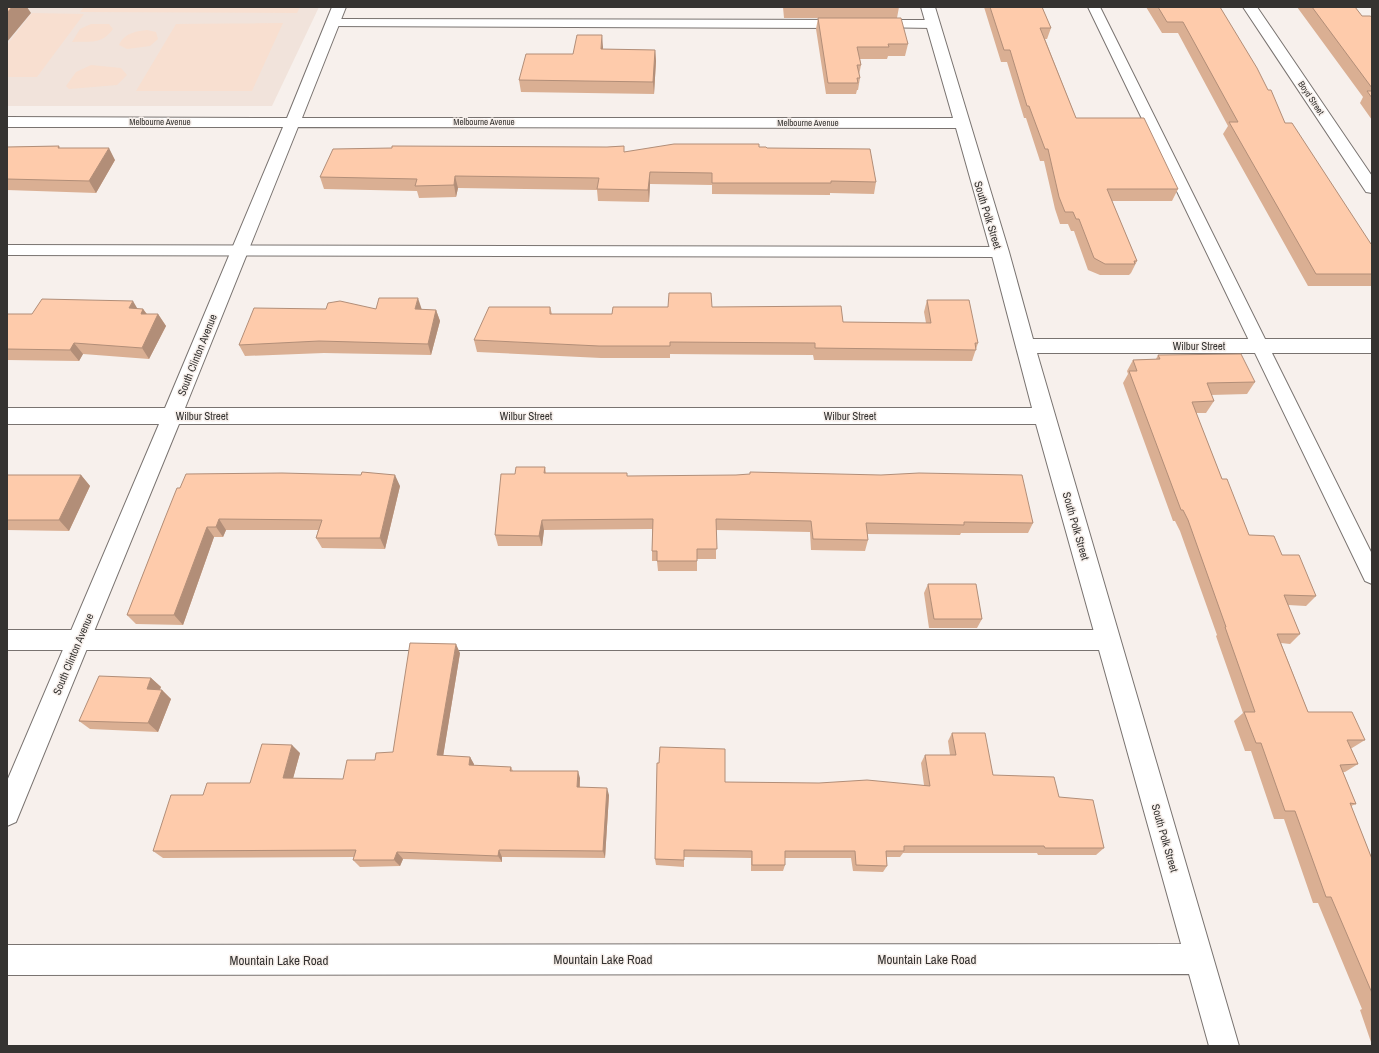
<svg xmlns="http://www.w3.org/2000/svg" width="1379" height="1053" viewBox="0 0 1379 1053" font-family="'Archivo Narrow',sans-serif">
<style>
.built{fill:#f1e3db}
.green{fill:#f8dfd0}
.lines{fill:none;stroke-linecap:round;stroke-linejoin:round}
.service-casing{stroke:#797370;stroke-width:2}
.minor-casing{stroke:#797370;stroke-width:2}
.service{fill:#fff;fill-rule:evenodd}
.minor{fill:#fff;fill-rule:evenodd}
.wall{fill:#daaf93}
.shaded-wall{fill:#b28e78}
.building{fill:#fecbab;stroke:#b28e78}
.labels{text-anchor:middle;stroke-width:3;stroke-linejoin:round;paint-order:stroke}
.far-street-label{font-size:9px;fill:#353331;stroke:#f7f0ec}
.street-label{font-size:11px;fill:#353331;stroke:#f7f0ec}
.near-street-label{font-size:13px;fill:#353331;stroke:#f7f0ec}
</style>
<rect width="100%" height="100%" fill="#f7f0ec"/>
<path class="built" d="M7,7h312l-47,99h-265z"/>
<path class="green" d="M84,7h216l-3,6 -217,-1z
M32,13l52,1 -47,63h-30v-32z
M283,23l-31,68h-116l40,-67z
M91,24h18l4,5c-12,16 -22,12 -41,13l8,-13z
M147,30l9,2 2,7 -8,7 -23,3 -8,-4c5,-12 18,-14 28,-15z
M91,65l30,3 6,7 -10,10 -48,4 -3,-3 10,-14z"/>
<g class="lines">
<defs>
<path id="service" d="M1088,7h12l272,547v30l-7,-3z
M333,19l512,1 4,1 2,3 -2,3 -4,1 -516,-2 -2,-3 2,-3z
M875,20h57l4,1 2,3 -2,3 -4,1 -61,-1 -2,-3 2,-3z
M7,245l993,2 6,1 2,4 -2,4 -6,1 -993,-2z
M7,630h1101l8,3 3,7 -3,7 -8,3h-1101z"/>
<path id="minor" d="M332,7h14l-44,111h651l-32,-111h14l74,245 24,87h339v14h-335l202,693h-30l-20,-72 -1182,1v-30l1174,-1 -145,-520h-857l-163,398 -9,4v-45l152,-357h-152v-16h158l118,-281h-276v-10l280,1zM298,127l658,1 35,124 41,156h-847z
M1243,7h14l115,169v17l-6,-1z"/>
</defs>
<use href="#service" class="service-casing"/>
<use href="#minor" class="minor-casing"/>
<use href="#service" class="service"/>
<use href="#minor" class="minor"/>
</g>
<path class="wall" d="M783,7h116l-2,11 11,26 -3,12h-17l-1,3h-27l1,6 -2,10 1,3 -2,12h-1l-1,4h-30l-10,-65 2,-11h-34z
M984,7h58l9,21 -4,11h-2l31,79 102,71 -6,12h-60l25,60 -6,12 -2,2h-29l-12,-5 -14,-39h-3l-3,-7h-8l-5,-15 -11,-48h-4l-14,-43h-2l-17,-56h-6z
M1146,7h74l65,116 86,121h1v42h-64l-85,-152 5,-8 -50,-93h-16z
M1297,7h58l7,9 10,1v103l-12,-17 3,-6z
M603,47v2l52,1 1,11 -2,33 -133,-2 -2,-12 54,-26z
M59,146l1,2 55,12 -19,33 -89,-3v-43z
M624,146v6l135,-5 8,1 109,34 -2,12 -44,-1v2l-118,-1v-9l-62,-1 -1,18 -51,-1 -1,-11 -139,-2 -2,9 -37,1 -2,-7 -93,-2 -4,-12 287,-30z
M927,300l51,43 -6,18 -158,-1 -1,-5 -143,-1v4h-69l-124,-6 -3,-12 76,-33 2,7h60l56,-7h44l131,15 83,1 -2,-11z
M137,309h6l4,5h11l8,12 -17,33 -66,-5 -4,7 -72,-1v-46h25z
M376,309l60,1 4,11 -9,34 -107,-2 -79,3 -6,-11z
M1158,355l97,27 -8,12 -36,1 3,6 -8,12h-10l26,66 27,56 33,20 34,41 -10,10 -18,-1 12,29 -10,10 -9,-1 27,69 57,28 -13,8h-1l7,16 -13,8h-2l13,32 -5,2 21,53v186l-12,-35 2,-1 -44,-106h-5l-29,-84h-10l-23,-68h-6l-11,-30 9,-8 -27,-77 1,-1 -37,-104 -5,-10h-2l-50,-138 5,-9 -1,-3 6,-11 23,-1z
M545,467l1,6h81v3l406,47 -5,10h-67l-1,2 -93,-1 1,6 -3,11 -54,-1 -1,-18 -94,-2v29h-19v12h-39l-1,-10h-5v-32l-108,1 -2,16h-44l-3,-11 20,-61z
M7,475h74l9,11 -21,45 -62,-1z
M361,475l39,11 -15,63 -63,-1 -6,-10 2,-8h-92l-3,7h-9l-31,88 -47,-1 -9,-9 38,-97z
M928,584l54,35 -5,9h-48l-5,-35z
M460,653l-17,103 27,1 4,8 37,2 2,4 67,7v9l29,8 -4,63 -103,-1v5l-99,-3 -3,7 -40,1 -7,-7 1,-3 -191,1 -10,-7 50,-56 47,-12 50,-30 -7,25 50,1 32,-19 18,-8z
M151,678l10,9 -1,3h2l9,9 -13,33 -68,-3 -11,-8z
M952,733l41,42 66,22 45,51 -8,7h-58l-1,-2h-134l-3,4h-13v9l-4,6 -30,-1 -2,-13h-66v7l-2,6h-32v-13l-67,-1v10l-28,-2 -1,-6 70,-77 199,3 -3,-22 4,-8h25l-2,-14z"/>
<path class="shaded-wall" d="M7,7h20l4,6 -24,29z
M602,35l1,12 -1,14 -1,-12z
M655,50l1,11 -2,33 -1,-12z
M109,148l6,12 -19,33 -7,-12z
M650,172v12l-1,18 -1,-12z
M455,176l3,12 -2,9 -2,-12z
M418,298l4,12 -7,-1z
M133,301l7,12 -11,-5z
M143,309l8,11 -10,-6z
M436,310l4,11 -9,34 -3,-11z
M158,314l8,12 -17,33 -7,-11z
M74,343l9,11 -4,7 -9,-11z
M81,475l9,11 -21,45 -10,-11z
M395,475l5,11 -15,63 -5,-11z
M219,519l7,11 -3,7 -7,-10z
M542,520l2,10 -2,16 -3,-10z
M207,527l7,10 -31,88 -9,-10z
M456,644l4,9 -18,110 -5,-8z
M151,678l10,9 -5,10 -9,-8z
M162,690l9,9 -13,33 -10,-9z
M292,745l8,8 -9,33 -8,-8z
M470,757l4,7 -1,9 -4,-8z
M578,771l2,7 -1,16 -2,-7z
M607,788l2,7 -4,63 -2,-7z
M499,850l3,7v5l-4,-6z
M397,852l6,7 -3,7 -6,-6z"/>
<path class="building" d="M7,7h5l-5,6z
M990,7h52l9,21h-11l36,90h68l34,71h-71l30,72h-3l1,3h-30l-11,-6 -15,-39h-3l-3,-7h-8l-6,-15 -11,-48h-3l-16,-43h-2l-17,-56h-6z
M1158,7h62l37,61 11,22h3l14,33h7l79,121h1v30h-56l-87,-152h9l-55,-100h-16z
M1312,7h43l7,9h8l2,1v71z
M818,18h83l7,26h-20l1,3h-32l4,18h-4l3,13h-3l1,5h-30z
M577,35h25l-1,14 54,1 -2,32 -134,-2 7,-26h47z
M1367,91h5v7z
M674,144h85v3h7l1,1 103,1 6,33 -45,-1v2h-119v-10l-62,-1 -2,18 -51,-1 2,-11 -144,-2 -1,9 -39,1 2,-7 -97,-2 13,-28 59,-1v-2l215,1 17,-1v6z
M59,146l-1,2h51l-20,33 -82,-2v-32z
M669,293h42l1,14 129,-1 2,16 88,1 -4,-23h42l9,43h-3l1,7 -161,-2v-5l-145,-1v4h-71l-125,-6 15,-33h61v7h62l1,-7h55z
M379,298h39l-3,11 21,1 -8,34 -109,-3 -80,4 15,-37 72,1 2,-6 12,-2 36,8z
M42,299l91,2 -4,7 14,1 -2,5h17l-16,34 -68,-5 -4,7 -63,-1v-35h25z
M1241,354l14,28 -48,1 7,18 -22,1 30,77h5l22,56 25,1 8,19h17l17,41 -32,-1 16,39h-23l31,78h44l13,28h-18l11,24 -18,1 16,39 -6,-1 22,56v134l-41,-96h-5l-31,-86h-10l-24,-68h-5l-12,-31h11l-30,-85h1l-38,-107 -5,-10h-2l-52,-139h8l-4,-11 27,-1 -2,-4z
M516,467h29l-1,6h83v3l109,-1 14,-1v-2l131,3 38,-2 103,2 11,48 -69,-1v3l-98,-2 2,17 -55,-1 -2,-18 -95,-2 1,30h-20v12h-40v-10h-5l1,-32 -111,1 -3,16 -44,-1 6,-61h14z
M362,472l33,3 -15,63h-64l6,-18 -103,-1 -3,8h-9l-33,88h-47l38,-97 12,-30h3l6,-14 96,-1 79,2z
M7,475h74l-22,45h-52z
M928,584h48l6,35h-48z
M410,643l46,1 -19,111 33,2 -1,8 42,2 -1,4h68l-1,16 30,1 -4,63 -104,-1 -1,6 -101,-4 -3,8h-41l3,-10 -203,1 18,-56h32l4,-12h43l12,-39 30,1 -9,33 60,1 4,-19h28l1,-7 17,-1z
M99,676l52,2 -4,11 15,1 -14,33 -69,-2z
M952,733h33l8,42 61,2 5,20 34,3 11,48h-59l-1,-2h-140v5h-18l1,15 -31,-1 -1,-14h-70v14h-33v-14l-68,-1v10l-29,-1 2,-96h2l1,-16 65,2v33l94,1 48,-3 63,6 -5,-31h31z"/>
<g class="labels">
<g class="far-street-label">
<text transform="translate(1311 98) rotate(56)" y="3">Boyd Street</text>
<text x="160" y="125">Melbourne Avenue</text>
<text x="484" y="125">Melbourne Avenue</text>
<text x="808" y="126">Melbourne Avenue</text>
</g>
<g class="street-label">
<text transform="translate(988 215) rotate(73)" y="4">South Polk Street</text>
<text x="1199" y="350">Wilbur Street</text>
<text transform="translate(197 355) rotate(-68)" y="4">South Clinton Avenue</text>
<text x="202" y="420">Wilbur Street</text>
<text x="526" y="420">Wilbur Street</text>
<text x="850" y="420">Wilbur Street</text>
<text transform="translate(1076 526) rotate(74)" y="4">South Polk Street</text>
<text transform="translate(73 654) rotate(-67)" y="4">South Clinton Avenue</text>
<text transform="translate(1165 838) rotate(74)" y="4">South Polk Street</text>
</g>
<g class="near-street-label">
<text x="603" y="964">Mountain Lake Road</text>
<text x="927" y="964">Mountain Lake Road</text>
<text x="279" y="965">Mountain Lake Road</text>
</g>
</g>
<rect width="1379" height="1053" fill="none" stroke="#353331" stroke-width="16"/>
</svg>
